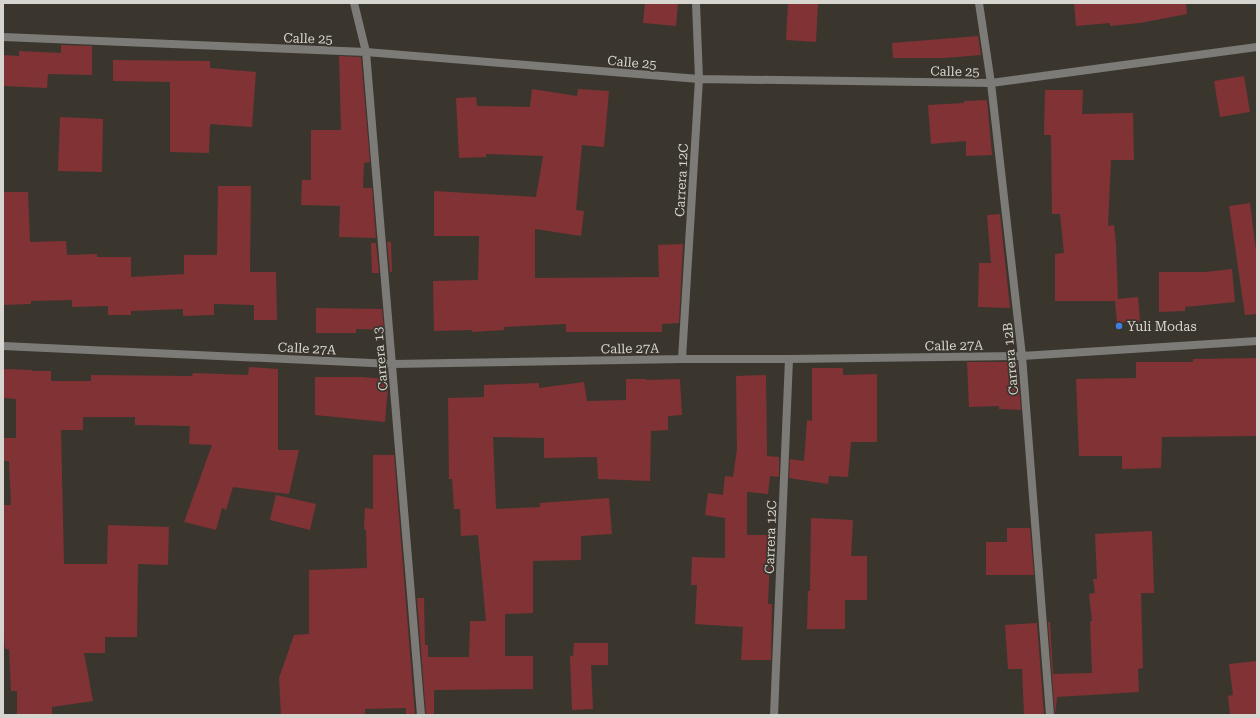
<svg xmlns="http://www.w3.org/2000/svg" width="1260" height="718" viewBox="0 0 1260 718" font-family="'Roboto Serif',serif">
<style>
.building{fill:#813235}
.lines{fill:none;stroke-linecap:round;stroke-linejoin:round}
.street{stroke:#7c7b77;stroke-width:8}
.shop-dot{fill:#3f7fe0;stroke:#3a362e;stroke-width:1.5}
.labels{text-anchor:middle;stroke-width:3.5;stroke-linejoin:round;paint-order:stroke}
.street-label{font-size:13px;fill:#d7d5d0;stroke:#3a362e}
.poi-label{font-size:13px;fill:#d7d5d0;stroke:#3a362e;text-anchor:start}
</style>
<rect width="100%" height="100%" fill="#3a362e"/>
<path class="building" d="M645,3h33l-2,23 -33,-3z
M788,3h30l-2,39 -30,-2z
M1074,3h112l1,11 -47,9 -30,3v-3l-34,3z
M978,36l3,19 -36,3h-52l-1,-15z
M61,45l31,1v29l-44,-1 -1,14 -44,-2v-31l16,1v-5l42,2z
M339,56l22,1 9,105 -6,1 -1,25h9l4,50 -37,-1 1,-31 -39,-1 1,-25h9v-50h30z
M113,60l97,1v7l46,4 -4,55 -42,-3 -1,29 -39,-1v-70l-57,-1z
M1244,76l6,36 -30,5 -6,-36z
M532,89l45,7 1,-7 31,2 -5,56 -22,-2 -6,65 8,1 -3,25 -46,-7v49l124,-1 -1,-32 25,-1 -4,79 -17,1v8h-96v-8l-62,3v3l-32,2v-2l-38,1 -1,-50 45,-1 1,-44h-45v-45l102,6 7,-41 -57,-2v3l-27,1 -3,-60 20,-1 1,9 53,1z
M1045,90h38l-1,24 51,-1 1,47h-23l-3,66 6,-1 2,19 2,55 20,-2 2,24 -23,2 -2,-22h-60v-47l9,-1 -4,-39h-8l-1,-79h-7z
M987,100l5,55 -26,1v-15l-35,3 -3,-39 36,-2v-2z
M60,117l43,2 -1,53 -44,-1z
M218,186h33l-1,86h26l1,48h-23v-15l-40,-1v11l-31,1v-7l-52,2v4h-23v-9l-36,1v-7l-41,1v3l-28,1v-113h25l2,50 36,-1 1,14 30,-1v3h34v20l53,-3v-19h33z
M1250,203l7,56v55l-12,1 -16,-109z
M1000,214l10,94 -32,-1 1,-44h12l-4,-48z
M387,242h4l1,30h-2z
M371,243h5l3,30h-7z
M1232,269l3,33 -50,5v4l-26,1v-40h46z
M316,308l66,1 2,21 -28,-1v4h-40z
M1257,358v78l-95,1 -1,31 -39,1v-13h-43l-3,-77 60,-1v-16h57v-3z
M967,362h50l4,48 -22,-1v-3l-30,1z
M249,367l29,2v81h21l-10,44 -56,-7 -7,23 -4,-2 -6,22 -32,-8 28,-77 -23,-1 1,-18 -55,-1v-8h-52v13h-22l3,134h43l1,-39 61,2 -1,38 -30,-1 -1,73h-32v16h-21l9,48 -41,6v8h-35v-24h-6l-2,-42h-4l-2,-27v-117h8l-2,-44h-6v-23h13v-39l-13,-1v-29l29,1v1h19v10h40v-6l101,1 1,-3 55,2z
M812,368h31v7l34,-1v68h-26l-3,35 -19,-1 -1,8 -39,-6 1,-19 14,2 3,-41 5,1z
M766,375l1,81 12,1v20l-9,-1 -2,18 -21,-2v43h24l-3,69h4l-1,56h-30l2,-33 -48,-3 2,-39h-6l1,-28 33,1v-40l-20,-3 3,-22 15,2 2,-19 8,1 4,-28 -1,-73z
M315,377h45l28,2v8l-3,35 -70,-7z
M626,379h20v1l34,-1 2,36 -14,1v14l-17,1 -1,50 -52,-2 -1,-22 -53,1v-20l-51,-1 3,72 44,-2v-4l69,-5 3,36 -31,2v24l-48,1v52l-28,1v42h28v33l-99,1v25h-8l-9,-117h7l1,47h3v12h41l1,-36h16l-8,-86 -17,1 -1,-27h-6l-2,-30h-3l-1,-81 36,-1v-12l55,-2v5l45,-6 3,19 39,-1z
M373,455h21l21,260h-9v-7l-41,1v6h-84l-2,-37 15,-43 15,-1v-64l58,-2 -1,-38 -2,-1 1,-21 8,1z
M276,495l40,9 -6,26 -40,-10z
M811,518l42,2 -2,36h16v44h-22v29h-38l1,-38h2z
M1007,528h23l4,47h-48v-33h21z
M1152,531l2,62h-13l2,75 -5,1 1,23 -82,5 -2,18 -7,-93h2l3,52 39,-1 -2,-52h2l-3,-27 6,-1 -2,-14h4l-2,-45z
M1037,623l7,92h-20l-2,-46h-14l-3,-44z
M574,643h34v22h-17l2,44 -21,1 -2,-54h3z
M1257,661v54h-27l-2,-19 5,-1 -4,-31z"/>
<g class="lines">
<path class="street" d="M354,3l12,49 55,663
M979,3l12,80 31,273 28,359
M3,37l363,15 333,27 292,4 266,-36
M3,346l390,18 289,-5h107l233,-3 235,-15
M682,359l17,-280 -3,-76
M774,715l15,-356"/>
</g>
<circle class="shop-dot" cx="1119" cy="326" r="4"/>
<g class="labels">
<g class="street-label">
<text transform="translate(308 38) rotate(2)" y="5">Calle 25</text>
<text transform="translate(632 62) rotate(5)" y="5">Calle 25</text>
<text transform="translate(955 71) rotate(1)" y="5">Calle 25</text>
<text transform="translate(681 180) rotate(-87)" y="5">Carrera 12C</text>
<text transform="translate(954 345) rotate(-1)" y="5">Calle 27A</text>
<text transform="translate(307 348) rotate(3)" y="5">Calle 27A</text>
<text transform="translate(630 348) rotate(-1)" y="5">Calle 27A</text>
<text transform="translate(380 359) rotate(-95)" y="5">Carrera 13</text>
<text transform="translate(1010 359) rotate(-95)" y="5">Carrera 12B</text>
<text transform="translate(770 537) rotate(-88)" y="5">Carrera 12C</text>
</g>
<g class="poi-label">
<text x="1127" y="331">Yuli Modas</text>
</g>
</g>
<rect width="1260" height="718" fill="none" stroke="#d7d5d0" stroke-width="8"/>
</svg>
